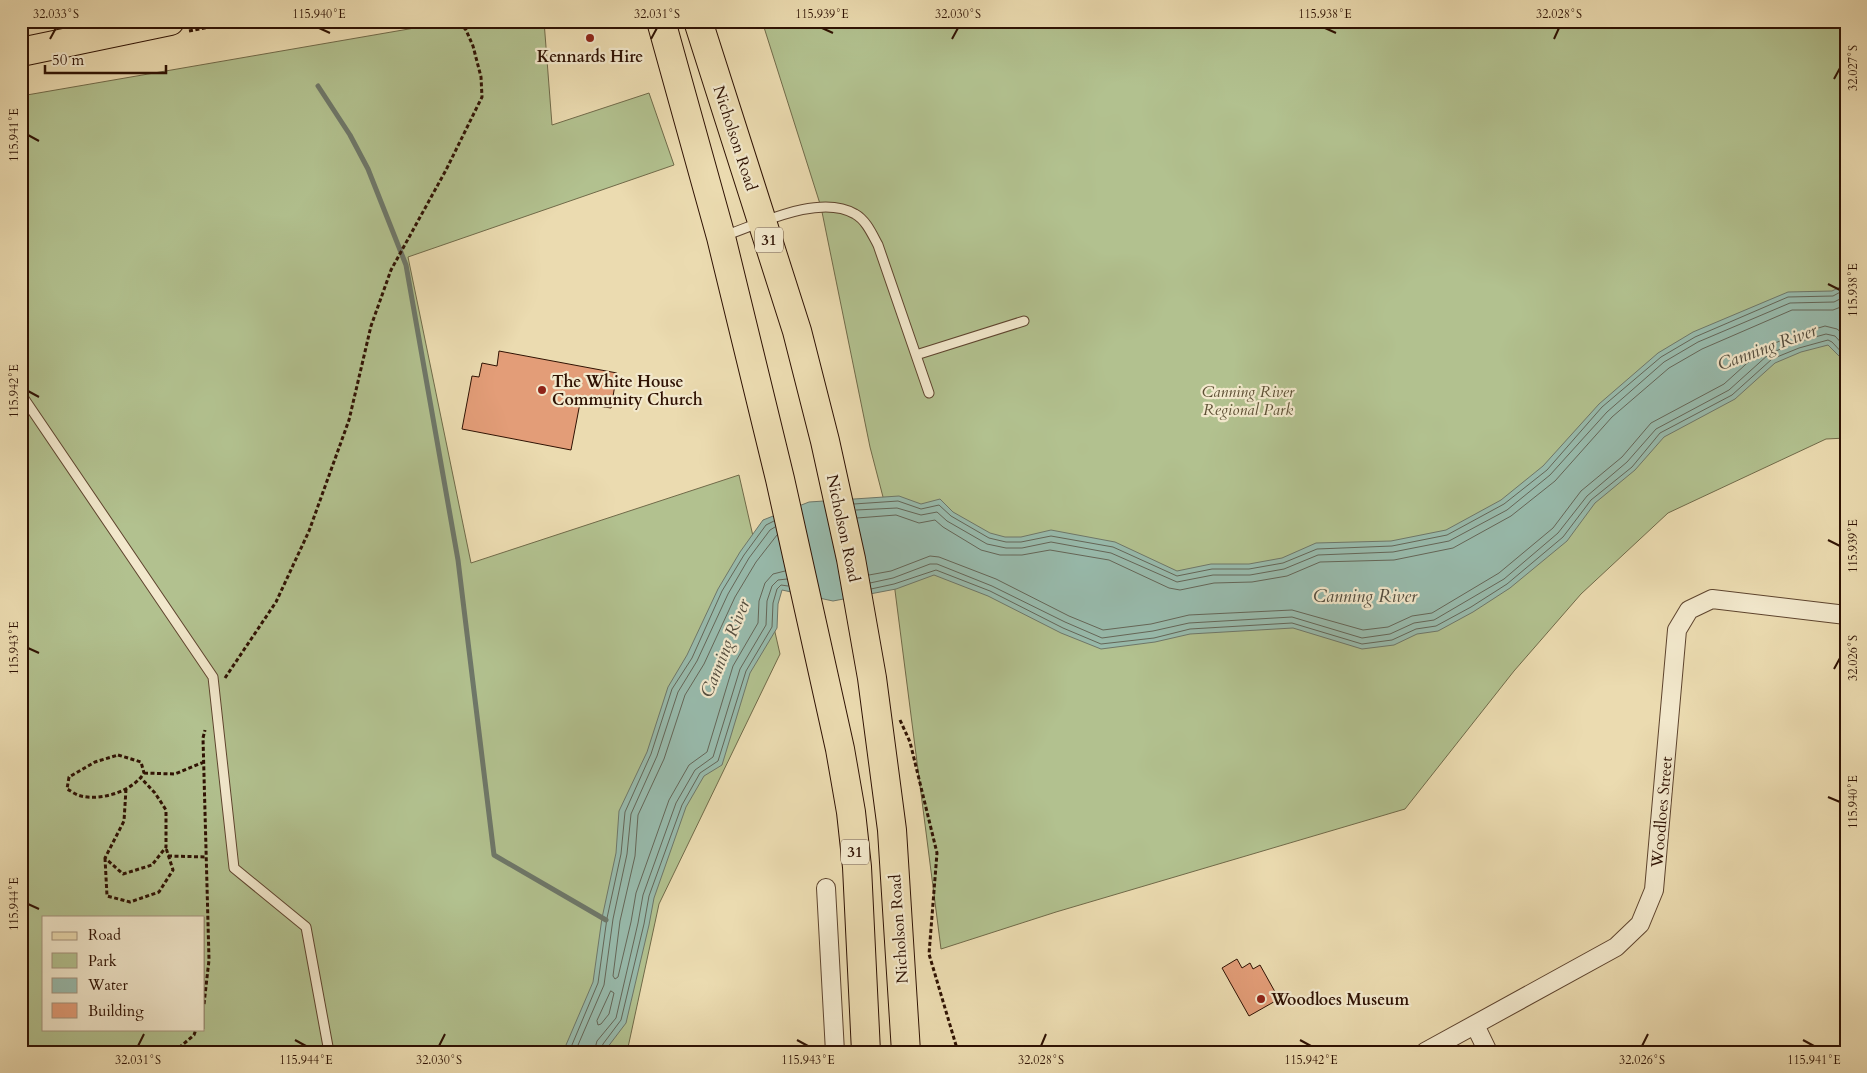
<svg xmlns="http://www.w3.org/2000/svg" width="1867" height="1073" viewBox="0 0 1867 1073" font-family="Cardo,serif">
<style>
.green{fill:#b2c18f;stroke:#706a49;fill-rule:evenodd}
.water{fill:#98bbad;stroke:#6e7769}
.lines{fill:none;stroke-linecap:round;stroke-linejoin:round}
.shore{stroke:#646658;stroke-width:1}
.stream{stroke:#6e7769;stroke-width:5}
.building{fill:#e39d78;stroke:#2f1203}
.service-casing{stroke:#5e442e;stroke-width:11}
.minor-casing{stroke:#5e442e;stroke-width:20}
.primary-casing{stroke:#2f1203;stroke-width:30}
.path{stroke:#2f1203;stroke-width:3;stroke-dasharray:4 2.5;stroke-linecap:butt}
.service{stroke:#f2e8cc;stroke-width:9}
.minor{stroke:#f2e8cc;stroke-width:18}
.primary{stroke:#ebdbb0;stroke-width:28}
.ticks{fill:none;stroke:#2f1203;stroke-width:2}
.poi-dot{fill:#8f2418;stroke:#f2e8cc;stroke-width:2}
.labels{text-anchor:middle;stroke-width:4.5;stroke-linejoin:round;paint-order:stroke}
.shield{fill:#f2e8cc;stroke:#6a523f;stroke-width:1}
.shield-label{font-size:15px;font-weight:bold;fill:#2f1203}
.poi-label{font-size:16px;font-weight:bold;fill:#2f1203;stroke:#f2e8cc;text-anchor:start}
.street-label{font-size:16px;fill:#2f1203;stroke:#f2e8cc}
.park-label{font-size:16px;font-style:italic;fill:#5d4f34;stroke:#f2e8cc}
.water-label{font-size:18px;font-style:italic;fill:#544d3e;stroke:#f2e8cc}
.neatline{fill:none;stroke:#2f1203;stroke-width:2}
.ticks-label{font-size:12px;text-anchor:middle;fill:#2f1203}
</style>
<rect width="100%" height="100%" fill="#ebdbb0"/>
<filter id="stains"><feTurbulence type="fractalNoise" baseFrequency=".004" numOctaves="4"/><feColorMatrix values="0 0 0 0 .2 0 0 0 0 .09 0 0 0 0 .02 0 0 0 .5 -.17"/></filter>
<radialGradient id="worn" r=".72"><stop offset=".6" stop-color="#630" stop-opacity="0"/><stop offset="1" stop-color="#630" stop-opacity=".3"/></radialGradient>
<path class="green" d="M455,21h89l8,104 97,-32 25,72 -266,92 63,306 268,-88 41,179 -121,250 -32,148h-606v-956zM44,917h160v112h-160z
M762,21h1084v417l-20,1 -158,74 -87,81 -67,77 -109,138 -349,103 -115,37 -58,-452 -13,-50 -49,-240z"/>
<path class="water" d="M1846,284v79l-18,-18 -27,7 -26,11 -40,36 -71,38 -29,33 -40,33 -28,38 -57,47 -37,24 -35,19 -21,3 -23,11 -32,4 -69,-21 -103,6 -35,8 -54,7 -40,-16 -73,-37 -54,-21 -38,14 -63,12 -51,-11 -4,14 -1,24 -27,45 -28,92 -18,11 -18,31 -32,91 -5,27 -23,98 -22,29h-41l30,-70 9,-64 14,-65 3,-42 28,-59 21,-65 19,-32 31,-66 22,-37 23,-32 46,-18 90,-6 22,8 19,-5 13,13 37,21 15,4h16l30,-7 64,12 62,29 34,-7h38l33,-6 34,-15 75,-2 55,-11 55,-30 42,-34 56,-62 59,-51 35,-21 95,-40 44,-1z"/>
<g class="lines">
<path class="shore" d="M854,504l44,-3 23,8 18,-4 12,11 38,22 17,4h15l30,-6 62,11 64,29 35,-7h37l34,-6 34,-14 75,-3 55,-11 57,-31 43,-34 55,-63 59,-50 34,-20 93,-40 45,-1 13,-7
M856,510l41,-2 24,7 16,-3 10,9 40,23 19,4h16l29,-6 60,11 66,29 36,-7h37l34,-6 34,-14 75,-3 56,-11 58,-31 43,-35 57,-63 57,-50 34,-20 92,-39 44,-1 12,-6
M857,518l39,-3 23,8 16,-3 8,7 38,23 19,5h22l28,-5 59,10 60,28 11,2 34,-7 38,-1 35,-6 33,-14 74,-2 59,-12 58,-32 44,-35 57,-64 57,-49 33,-19 90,-39h41l13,-5
M777,535l-21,27 -21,35 -31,67 -19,31 -21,64 -26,56 -3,41 -15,65 -7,55 2,3 3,-2 13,-55 5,-29 33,-93 20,-35 18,-13 26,-86 25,-43 1,-22 6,-18 8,-9 12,-3
M869,575l22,-4 39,-15 9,1 57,22 73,37 34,14 48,-6 38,-9 103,-5 71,20 25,-3 24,-11 20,-3 67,-40 54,-45 28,-37 41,-34 29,-34 73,-39 41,-37 30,-12 30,-9 12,3 9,7
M870,583l23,-5 37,-14h7l55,22 73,36 37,16 51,-7 36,-8 103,-6 70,21 28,-4 24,-11 20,-3 70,-41 54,-46 29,-37 40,-34 29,-33 73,-39 40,-36 28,-12 29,-8 9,2 11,12
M871,589l23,-5 42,-14 54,21 73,37 38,16 53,-6 36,-9 102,-6 70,21 30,-4 24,-11 20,-3 35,-19 36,-23 56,-47 28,-37 41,-33 28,-34 72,-38 40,-36 27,-11 29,-8 4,2 14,15
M611,991l3,2 -5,21 -8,10 -3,1 -1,-4z
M569,1052l29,-69 9,-65 14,-64 4,-42 26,-58 21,-65 20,-31 30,-67 22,-36 22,-30 8,-4
M575,1052l29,-67 9,-66 14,-65 4,-40 26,-58 21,-64 19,-31 31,-67 21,-36 21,-28 5,-3
M594,1052l3,-11 19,-23 22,-95 5,-28 33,-92 19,-33 18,-13 27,-88 26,-44 1,-24 5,-15 6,-6 9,-1
M600,1052l3,-8 18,-24 23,-96 5,-28 33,-91 18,-32 18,-12 28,-90 26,-44 1,-24 4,-14 4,-4 7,1"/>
<path class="stream" d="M318,86l32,49 18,34 38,96 52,295 36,295 112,65"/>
</g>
<path class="building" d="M499,351l118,22 -6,35 -31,-5 -9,47 -109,-21 10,-53 7,1 3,-14 15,3z
M1237,959l5,9 8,-5 3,6 7,-4 19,34 -30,17 -27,-48z"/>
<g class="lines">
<defs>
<path id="service" d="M724,236c35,-12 96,-43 131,-22 11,6 17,20 23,31l51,148
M916,355l108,-34
M21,394l192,283 21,191 72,59 23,125"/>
<path id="minor" d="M826,888l9,164
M1475,1025l13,27
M1425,1052l191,-105 24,-23 14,-34 23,-260 12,-20 23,-11 134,16"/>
<path id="primary" d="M661,21l60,216 59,242 60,270 11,63 6,55 9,185
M698,21l99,310 28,110 26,118 21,119 20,152 14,222
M21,52l149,-31"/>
</defs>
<use href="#service" class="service-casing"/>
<use href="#minor" class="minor-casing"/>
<use href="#primary" class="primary-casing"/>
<path class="path" d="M189,31l50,-10
M225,678l51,-76 33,-71 40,-111 22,-94 20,-56 55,-100 36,-73 -1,-20 -8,-31 -7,-16 -8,-9
M900,720l10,22 27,111 -8,101 29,98
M118,755l23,7 3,11c-11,18 -42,28 -63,23 -5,-1 -10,-5 -14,-7l2,-12 26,-15z
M144,773l31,1 29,-12
M126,789l-2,32 -19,37 18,16 29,-9 14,-18v-37l-11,-17 -14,-15
M168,856l39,1
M105,858l2,38 23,6 29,-10 14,-22 -7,-22
M204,1004l5,-44 -6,-222 2,-8
M174,1052l20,-17 2,-6"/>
<use href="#service" class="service"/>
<use href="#minor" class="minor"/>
<use href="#primary" class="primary"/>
</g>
<path class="ticks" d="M319,28l11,5M822,28l11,5M1325,28l11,5M50,39l6,-11M651,39l6,-11M952,39l6,-11M1554,39l5,-11M1834,79l6,-11M28,135l11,6M1828,284l12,6M28,391l11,6M1828,540l12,6M28,648l11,5M1834,669l6,-11M1828,797l12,5M28,904l11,5M295,1040l11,6M797,1040l11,6M1300,1040l11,6M1803,1040l11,6M138,1046l6,-12M439,1046l6,-12M1041,1046l5,-12M1642,1046l6,-12"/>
<g class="poi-dot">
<circle cx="590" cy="38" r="5"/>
<circle cx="542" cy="390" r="5"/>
<circle cx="1261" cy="999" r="5"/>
</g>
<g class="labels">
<g class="shield">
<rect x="755" y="227.5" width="28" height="25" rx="4"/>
<rect x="841" y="839.5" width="28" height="25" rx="4"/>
</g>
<g class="shield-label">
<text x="769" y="245">31</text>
<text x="855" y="857">31</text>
</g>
<g class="poi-label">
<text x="590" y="62" text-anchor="middle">Kennards Hire</text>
<text x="552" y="387">The White House<tspan x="552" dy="18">Community Church</tspan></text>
<text x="1271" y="1005">Woodloes Museum</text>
</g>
<g class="street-label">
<text transform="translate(736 138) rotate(72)" y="6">Nicholson Road</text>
<text transform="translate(844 528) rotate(78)" y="6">Nicholson Road</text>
<text transform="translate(1661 812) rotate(-85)" y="6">Woodloes Street</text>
<text transform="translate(898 929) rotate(-94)" y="6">Nicholson Road</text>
</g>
<g class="park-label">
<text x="1248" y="397">Canning River<tspan x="1248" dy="18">Regional Park</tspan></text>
</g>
<g class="water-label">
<text transform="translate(1767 347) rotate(-20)" y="6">Canning River</text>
<text x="1365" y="602">Canning River</text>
<text transform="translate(725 648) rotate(-68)" y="6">Canning River</text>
</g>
</g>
<rect width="1867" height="1073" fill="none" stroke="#ebdbb0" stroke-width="55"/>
<rect x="42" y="916" width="162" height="115" fill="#f2e8cc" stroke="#a4927c"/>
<rect x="52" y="932" width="25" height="8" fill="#ebdbb0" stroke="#a4927c"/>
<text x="88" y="940" font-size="15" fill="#2f1203">Road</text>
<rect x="52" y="953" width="25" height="15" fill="#b2c18f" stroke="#a4927c"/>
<text x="88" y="966" font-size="15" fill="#2f1203">Park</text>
<rect x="52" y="978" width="25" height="15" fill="#98bbad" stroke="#a4927c"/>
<text x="88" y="990" font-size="15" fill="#2f1203">Water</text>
<rect x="52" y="1003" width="25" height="15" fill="#e39d78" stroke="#a4927c"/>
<text x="88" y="1016" font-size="15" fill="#2f1203">Building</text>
<path d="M45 65v8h121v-8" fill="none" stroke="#2f1203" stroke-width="2.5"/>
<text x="52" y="65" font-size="15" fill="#2f1203" stroke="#f2e8cc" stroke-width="4" paint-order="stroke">50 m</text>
<rect x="28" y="28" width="1812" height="1018" class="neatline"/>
<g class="ticks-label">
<text x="56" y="18">32.033°S</text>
<text x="319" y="18">115.940°E</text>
<text x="657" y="18">32.031°S</text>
<text x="822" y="18">115.939°E</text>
<text x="958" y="18">32.030°S</text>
<text x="1325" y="18">115.938°E</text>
<text x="1559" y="18">32.028°S</text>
<text transform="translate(1853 68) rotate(-90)" y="4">32.027°S</text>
<text transform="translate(14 135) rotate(-90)" y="4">115.941°E</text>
<text transform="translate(1853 290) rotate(-90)" y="4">115.938°E</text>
<text transform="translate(14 391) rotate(-90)" y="4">115.942°E</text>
<text transform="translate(1853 546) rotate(-90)" y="4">115.939°E</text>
<text transform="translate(14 648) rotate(-90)" y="4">115.943°E</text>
<text transform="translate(1853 658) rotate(-90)" y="4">32.026°S</text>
<text transform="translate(1853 802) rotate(-90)" y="4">115.940°E</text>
<text transform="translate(14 904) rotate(-90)" y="4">115.944°E</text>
<text x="138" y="1064">32.031°S</text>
<text x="306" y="1064">115.944°E</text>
<text x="439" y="1064">32.030°S</text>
<text x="808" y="1064">115.943°E</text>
<text x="1041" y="1064">32.028°S</text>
<text x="1311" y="1064">115.942°E</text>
<text x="1642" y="1064">32.026°S</text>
<text x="1814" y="1064">115.941°E</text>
</g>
<rect width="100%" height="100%" filter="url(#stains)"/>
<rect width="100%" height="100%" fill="url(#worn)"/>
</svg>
